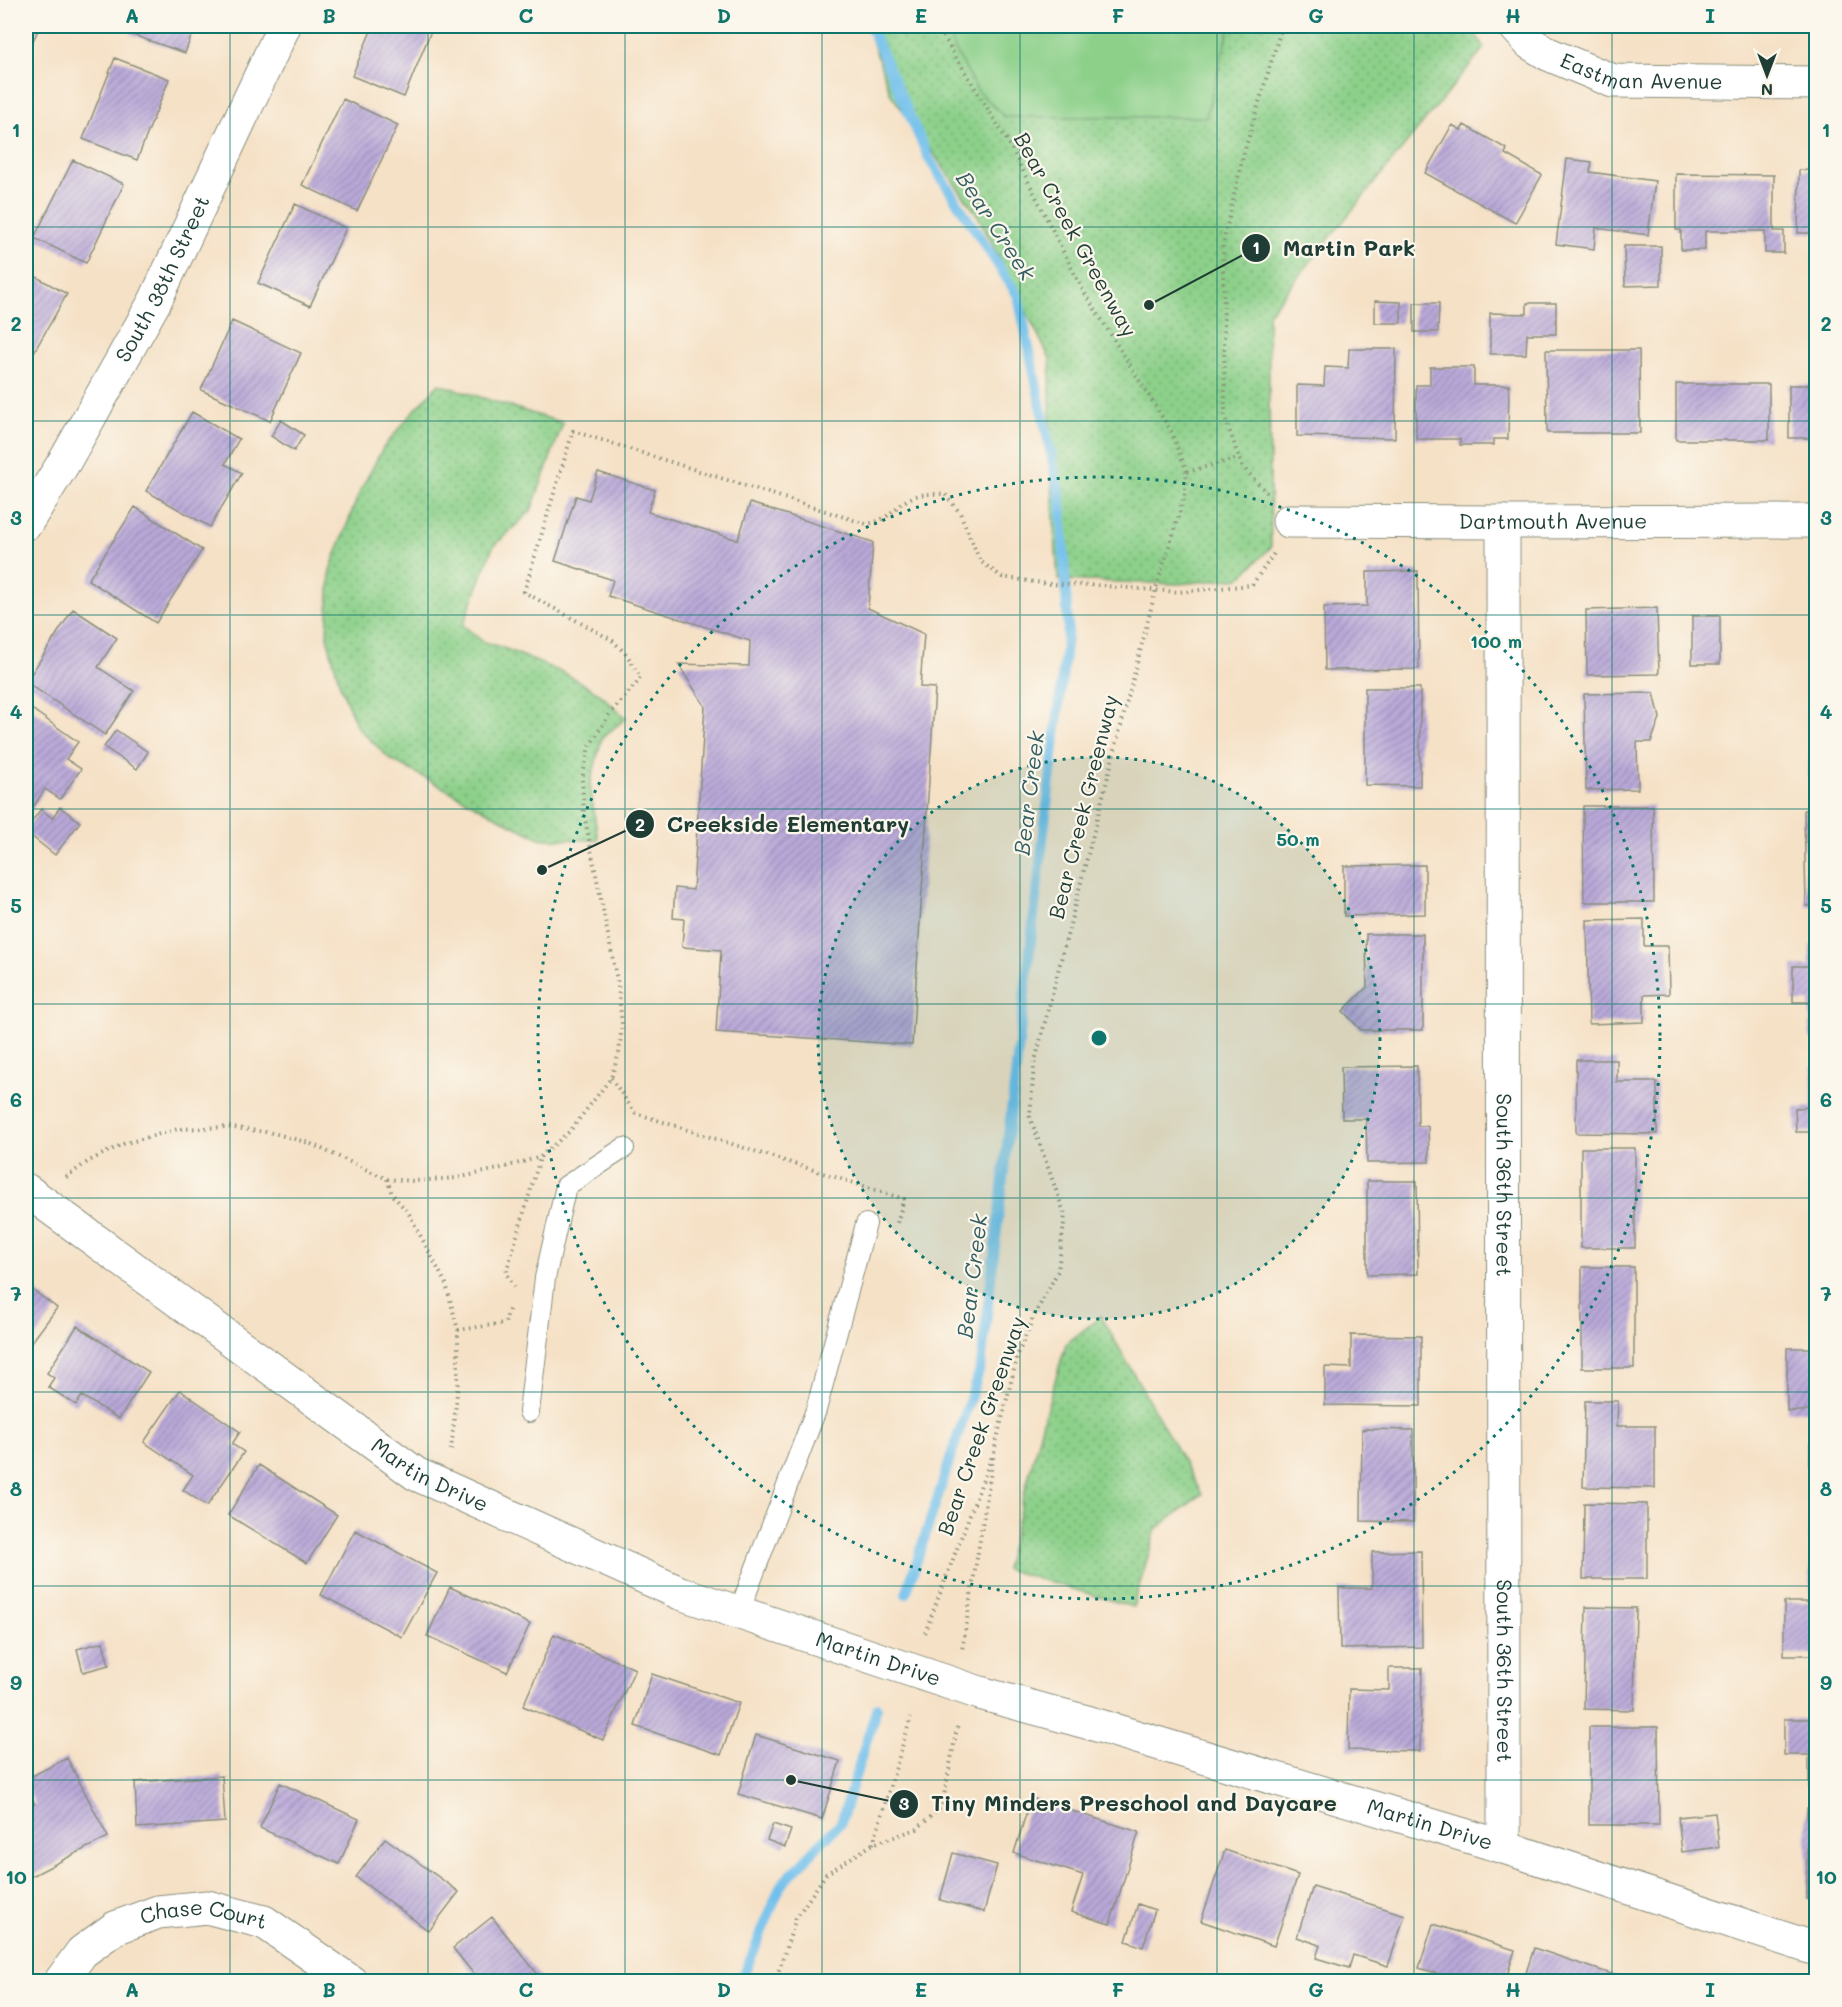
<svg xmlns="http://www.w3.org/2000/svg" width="1842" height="2007" viewBox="0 0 1842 2007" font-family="Mali,sans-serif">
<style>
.green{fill:url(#green-dots);stroke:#56865f;stroke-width:1.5}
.pitch{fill:#8cd08a;stroke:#56865f;stroke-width:1.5}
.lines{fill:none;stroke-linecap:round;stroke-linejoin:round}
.stream{stroke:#71c0ec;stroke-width:10}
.building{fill:url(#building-hatch)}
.lane-casing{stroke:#8a8f7d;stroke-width:22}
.street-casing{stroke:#8a8f7d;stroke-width:35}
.path{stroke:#8a8f7d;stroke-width:4;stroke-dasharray:1.5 4.5;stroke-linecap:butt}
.lane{stroke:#fff;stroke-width:20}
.street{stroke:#fff;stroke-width:33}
.grid{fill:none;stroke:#0f766e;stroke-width:1.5;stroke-opacity:0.55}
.ring{fill:none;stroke:#0f766e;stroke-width:3;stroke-dasharray:3 6}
.labels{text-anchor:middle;stroke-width:4.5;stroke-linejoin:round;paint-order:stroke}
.street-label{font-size:21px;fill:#1f3d34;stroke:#fbf7ec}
.water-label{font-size:22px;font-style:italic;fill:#345e62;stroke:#fbf7ec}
.centre{fill:#0f766e;stroke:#fbf7ec;stroke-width:3}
.ring-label{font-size:18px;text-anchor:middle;font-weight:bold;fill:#0f766e;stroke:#fbf7ec;stroke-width:4.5;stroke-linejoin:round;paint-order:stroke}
.leader{fill:none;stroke:#1f3d34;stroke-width:2}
.callout-dot{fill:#1f3d34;stroke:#fbf7ec;stroke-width:2}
.mark-label{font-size:18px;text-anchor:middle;font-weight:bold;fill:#fff}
.callout-label{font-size:22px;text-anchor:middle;font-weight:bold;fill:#1f3d34;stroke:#fbf7ec;stroke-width:4.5;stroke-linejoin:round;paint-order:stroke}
.neatline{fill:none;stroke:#0f766e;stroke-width:2}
.grid-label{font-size:20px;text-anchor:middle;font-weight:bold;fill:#0f766e}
</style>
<defs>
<pattern id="green-dots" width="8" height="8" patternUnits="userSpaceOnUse" patternTransform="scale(1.5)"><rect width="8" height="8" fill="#8cd08a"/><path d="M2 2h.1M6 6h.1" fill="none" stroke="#72aa72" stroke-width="1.8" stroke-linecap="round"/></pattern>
<pattern id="building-hatch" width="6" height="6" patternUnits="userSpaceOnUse" patternTransform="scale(1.5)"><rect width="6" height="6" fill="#baa9d9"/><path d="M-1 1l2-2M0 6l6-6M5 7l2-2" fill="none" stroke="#978bb1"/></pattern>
</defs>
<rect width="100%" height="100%" fill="#fbf7ec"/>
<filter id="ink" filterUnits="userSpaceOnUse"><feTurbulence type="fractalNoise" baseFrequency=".0167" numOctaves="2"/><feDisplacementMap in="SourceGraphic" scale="12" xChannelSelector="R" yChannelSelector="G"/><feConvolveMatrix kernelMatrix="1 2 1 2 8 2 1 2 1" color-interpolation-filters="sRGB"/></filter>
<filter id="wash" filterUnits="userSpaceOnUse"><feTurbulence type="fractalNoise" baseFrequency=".008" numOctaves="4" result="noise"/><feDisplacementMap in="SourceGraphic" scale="24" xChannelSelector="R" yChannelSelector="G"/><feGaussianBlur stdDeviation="1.35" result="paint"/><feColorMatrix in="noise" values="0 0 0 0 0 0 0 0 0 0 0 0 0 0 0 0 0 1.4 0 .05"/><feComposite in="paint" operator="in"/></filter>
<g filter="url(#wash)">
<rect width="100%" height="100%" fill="#f5e1c6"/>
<path class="green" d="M867,26h604l13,22 -216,266 3,233 -31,31 -61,6 -121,-4 -8,-124v-97l-72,-143 -88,-123z
M439,384l124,39 -32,88 -38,36 -30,78 19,16 19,6 65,27 33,19 27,25 -24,20 -12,47 8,55 -56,-1 -30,-14 -122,-66 -33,-32 -17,-42 -13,-48 3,-67 29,-77 24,-45 30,-36z
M1101,1316l101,178 -46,35 -23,78 -128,-38 38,-148 23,-77z"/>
<path class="pitch" d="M945,26h285l-24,91h-201l-27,-26 -26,-47z"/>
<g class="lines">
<path class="stream" d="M870,26l59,133 89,137 43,206 7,126 -87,737 -75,229
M741,1982l40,-97 60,-63 36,-115"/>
</g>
<g id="blocks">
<path class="building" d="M26,26h14l-12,25 -2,-2z
M133,26h62l-10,27 -55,-19z
M373,26h60l-29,71 -52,-21z
M115,58l54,21 -32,81 -54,-21z
M343,99l55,26 -41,86 -55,-26z
M1452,125l9,5 3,-5 43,24 -2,5 37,21 -27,48 -90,-50z
M1567,159l25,3 -2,10 65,9 -7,54 -52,-7 -2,21 -38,-5z
M73,160l51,24 -38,79 -52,-25z
M1799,170h17v63h-18z
M1676,174l98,1v56h10v22h-19v-22h-60v19h-24v-20h-5z
M295,204l51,24 -36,78 -52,-23z
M1624,246h37v39l-36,1z
M26,271l41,23 -41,72z
M1375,301l26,1v21h-26z
M1414,303h25l-1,29h-24z
M1527,303h29v31h-29l-1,20h-36v-41l37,1z
M232,321l69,32 -31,68 -69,-31z
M1349,349h47l-1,89 -98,-2v-51l27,1 1,-19 23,1z
M1546,350h93l1,83h-93z
M1430,367h44v18h35l-1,54h-14v6h-34v-6h-44v-54h14z
M1676,384h93v56h-93z
M1789,385h27v53h-27z
M192,412l47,27 -14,25 17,9 -32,54 -64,-36z
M281,420l23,15 -10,16 -23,-15z
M598,472l57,18 -7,22 90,28 12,-37 123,39 -5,66 56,26 -4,53 15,1 -23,357 -196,-13 5,-82 -39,-3 2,-28 -11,-1 2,-30 18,2 12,-184 -27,-42 71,2 1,-25 -142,-45 5,-16 -58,-19 21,-65 13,4z
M135,507l67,43 -46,73 -68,-43z
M1418,571l1,98 -94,1 -1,-63 43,-1v-34z
M1813,576h3v95h-2z
M1657,608l2,66 -72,1 -1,-65z
M73,609l44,29 -19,29 36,24 -29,44 -79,-53z
M1692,616h28v48h-28z
M1365,688h55v98l-55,-1z
M1812,689l4,1v91h-6z
M1654,693l6,25 -9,24h-14l1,47 -52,1 -2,-96z
M26,705l52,37 -12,17 15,10 -21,30 -15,-10 -19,29z
M116,730l32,22 -11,17 -33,-22z
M1583,806h70l1,96h-70z
M60,807l20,15 -25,33 -29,-23v-3l15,-20 11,9z
M1804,810h12v96h-10z
M1425,865v49l-81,2v-50z
M1644,919v27h24l1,48 -25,1v27l-55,2 -2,-104z
M1366,934h57v96h-62l-18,-19 24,-24z
M1810,945h6v94h-6v-37h-17v-36h17z
M1576,1060h41v22h40v52l-81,-1z
M1417,1066l1,60h10l1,36 -62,1 -1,-44h-24l-1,-52z
M1812,1066h4v84h-4v-18h-16l-1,-24 17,-1z
M1581,1148h54v100h-54z
M1367,1181h50l1,93 -51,1z
M1582,1267h52v101h-52z
M26,1285l31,23 -31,42z
M77,1326l72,46 -30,47 -37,-23 -6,9 -28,-18 6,-9 -7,-5z
M1351,1335l70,1v70l-96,-1v-38l26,1z
M1787,1348h29v63h-29z
M180,1390l60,42 -8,12 12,8 -37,54 -24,-16 10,-15 -49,-33z
M1585,1401h33l-1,25h38v62l-72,-1z
M1362,1429l51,1v92l-52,-1z
M1810,1443h6v97h-7z
M259,1465l78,50 -30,48 -79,-48z
M1584,1503l63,1v75h-64z
M355,1530l82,43 -35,64 -81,-42z
M1421,1551l1,96 -82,2 -1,-61h33v-36z
M1810,1559h6v96h-32v-53h27z
M450,1587l80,37 -23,48 -80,-36z
M1586,1607l50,1 -2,102 -50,-1z
M554,1634l81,35 -32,71 -80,-34z
M103,1642l6,23 -26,7 -6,-23z
M1389,1668h33l-2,83 -72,-1 1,-61 40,1z
M652,1674l87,29 -18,52 -86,-29z
M1809,1690h7v98h-7v-33h-25v-36h25z
M1589,1727h69l1,98h-70z
M756,1735l84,26 -18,58 -84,-25z
M67,1758l41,79 -78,40 -4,-7v-61l9,-5 -9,-18v-7z
M222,1776l3,46 -88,6 -2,-46z
M280,1783l79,36 -20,45 -79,-36z
M1031,1798l108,34 -29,92 -39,-12 12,-37 -69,-22z
M1807,1808h9v91h-9z
M1715,1813l4,34 -37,5 -4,-35z
M773,1824l18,6 -6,17 -18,-7z
M385,1838l74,54 -30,39 -73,-54z
M1225,1850l73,25 -24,71 -73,-25z
M953,1853l44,12 -13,47 -44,-12z
M1313,1886l92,29 -17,51 -35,-11 -4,13 -33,-10 4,-13 -23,-8z
M1138,1904l17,6 -12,37 -17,-6z
M492,1917l52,65h-64l-27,-34z
M1433,1924l82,26 -10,32h-40l-46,-14z
M1534,1948l98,33v1h-109z"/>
</g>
</g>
<g filter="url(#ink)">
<use href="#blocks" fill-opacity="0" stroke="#8a8f7d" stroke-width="1.5"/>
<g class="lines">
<defs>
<path id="lane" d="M529,1412l16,-134 21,-92 58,-38
M739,1612l77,-202 50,-186"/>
<g id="street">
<path id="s1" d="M1515,26l15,17 18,11 65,27 203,2"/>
<path id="s2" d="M1289,521l214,1 313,-1"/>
<path id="s3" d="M1503,522l1,1325"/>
<path id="s4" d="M26,523l40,-64 89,-158 129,-275"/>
<path id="s5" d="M26,1190l390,284 264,119 300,100 110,30 414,124 312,102"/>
<path id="s6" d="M60,1982l22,-30 33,-24 43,-16 49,-5 57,15 87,60"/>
</g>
</defs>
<use href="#lane" class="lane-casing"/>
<use href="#street" class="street-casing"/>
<path class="path" d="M937,26l73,119 71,142 90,144 16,41 -3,26 -28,91 -122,476 -4,52 35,98 -7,56 -25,47 -15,36 -23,93 -33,203
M1187,472l51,-14
M1267,493l-25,-27 -17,-48 -2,-174 20,-88 39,-130
M611,1078l24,35 269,86 -8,27
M66,1177l23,-16 34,-17 55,-15 49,-2 46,6 36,10 78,36 27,2 43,-3 41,-9 42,-12 30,-26 41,-53 8,-25 3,-29 -4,-39 -34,-171 -2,-35 7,-32 20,-32 32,-37 -14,-23 -15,-15 -88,-48 49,-161 293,93c24,-4 23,-13 41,-24 11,-7 25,-6 38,-6l15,19 20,48 22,16 46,7 45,1 85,7 74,-7 23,-33
M387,1179l5,15 17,20 37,70 12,46v54l-7,66
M514,1287l-8,-14 34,-115
M458,1330l47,-7 5,-17
M925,1633l67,-177
M873,1844l38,-127
M775,1982l21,-64 30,-44 47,-30 44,-15 25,-23 16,-83"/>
<use href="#lane" class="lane"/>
<use href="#street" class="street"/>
</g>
</g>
<path class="grid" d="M230,26v1956M428,26v1956M625,26v1956M822,26v1956M1020,26v1956M1217,26v1956M1414,26v1956M1612,26v1956M26,227h1790M26,421h1790M26,615h1790M26,809h1790M26,1004h1790M26,1198h1790M26,1392h1790M26,1586h1790M26,1780h1790"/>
<circle cx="1099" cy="1038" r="281" fill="#0f766e" fill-opacity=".12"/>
<g class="ring">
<circle cx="1099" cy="1038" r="281"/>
<circle cx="1099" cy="1038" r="561"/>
</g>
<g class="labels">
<g class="street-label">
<text dy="7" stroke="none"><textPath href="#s1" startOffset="141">Eastman Avenue</textPath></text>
<text transform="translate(1075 235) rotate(61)" y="7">Bear Creek Greenway</text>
<text dy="7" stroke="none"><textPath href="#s4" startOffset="280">South 38th Street</textPath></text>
<text dy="7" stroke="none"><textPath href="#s2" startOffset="264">Dartmouth Avenue</textPath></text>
<text transform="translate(1084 807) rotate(-76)" y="7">Bear Creek Greenway</text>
<text dy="7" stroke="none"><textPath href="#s3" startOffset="663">South 36th Street</textPath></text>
<text transform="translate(982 1426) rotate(-71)" y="7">Bear Creek Greenway</text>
<text dy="7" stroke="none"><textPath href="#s5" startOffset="495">Martin Drive</textPath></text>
<text dy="7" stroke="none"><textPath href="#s5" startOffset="981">Martin Drive</textPath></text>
<text dy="7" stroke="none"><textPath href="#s3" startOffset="1149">South 36th Street</textPath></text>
<text dy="7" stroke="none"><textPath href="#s5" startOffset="1557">Martin Drive</textPath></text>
<text dy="7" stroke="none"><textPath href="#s6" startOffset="170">Chase Court</textPath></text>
</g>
<g class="water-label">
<text transform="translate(996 226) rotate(57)" y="8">Bear Creek</text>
<text transform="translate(1029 793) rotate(-83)" y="8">Bear Creek</text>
<text transform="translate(972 1276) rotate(-83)" y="8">Bear Creek</text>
</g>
</g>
<circle cx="1099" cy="1038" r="9" class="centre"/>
<g class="ring-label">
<text x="1496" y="648">100 m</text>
<text x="1298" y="846">50 m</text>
</g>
<path class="leader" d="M1149 305L1256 248M542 870L640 824M791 1780L904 1804"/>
<g class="callout-dot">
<circle cx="1149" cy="305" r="6"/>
<circle cx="542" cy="870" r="6"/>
<circle cx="791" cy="1780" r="6"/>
<circle cx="1256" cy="248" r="15"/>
<circle cx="640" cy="824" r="15"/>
<circle cx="904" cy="1804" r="15"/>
</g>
<g class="mark-label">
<text x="1256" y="254">1</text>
<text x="640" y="831">2</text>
<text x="904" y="1810">3</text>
</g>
<g class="callout-label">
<text x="1349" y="256">Martin Park</text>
<text x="788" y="832">Creekside Elementary</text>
<text x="1134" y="1811">Tiny Minders Preschool and Daycare</text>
</g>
<rect width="1842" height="2007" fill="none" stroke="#fbf7ec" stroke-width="66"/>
<g transform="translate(1767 75) rotate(180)" stroke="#fbf7ec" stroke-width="4.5" paint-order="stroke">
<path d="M0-4.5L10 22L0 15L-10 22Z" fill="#1f3d34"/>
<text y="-9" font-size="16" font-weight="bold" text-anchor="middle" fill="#1f3d34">N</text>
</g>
<rect x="33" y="33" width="1776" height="1941" class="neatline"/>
<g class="grid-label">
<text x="132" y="23">A</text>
<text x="329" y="23">B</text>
<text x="526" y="23">C</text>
<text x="724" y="23">D</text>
<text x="921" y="23">E</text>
<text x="1118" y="23">F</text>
<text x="1316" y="23">G</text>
<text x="1513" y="23">H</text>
<text x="1710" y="23">I</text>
<text x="16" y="137">1</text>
<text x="1826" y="137">1</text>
<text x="16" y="331">2</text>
<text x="1826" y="331">2</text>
<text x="16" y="525">3</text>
<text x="1826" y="525">3</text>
<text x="16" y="719">4</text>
<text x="1826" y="719">4</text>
<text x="16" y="913">5</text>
<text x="1826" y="913">5</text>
<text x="16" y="1107">6</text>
<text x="1826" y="1107">6</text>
<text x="16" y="1301">7</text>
<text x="1826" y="1301">7</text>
<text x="16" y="1496">8</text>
<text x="1826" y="1496">8</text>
<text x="16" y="1690">9</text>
<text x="1826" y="1690">9</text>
<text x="16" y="1884">10</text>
<text x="1826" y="1884">10</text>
<text x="132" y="1997">A</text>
<text x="329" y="1997">B</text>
<text x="526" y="1997">C</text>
<text x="724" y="1997">D</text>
<text x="921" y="1997">E</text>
<text x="1118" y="1997">F</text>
<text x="1316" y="1997">G</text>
<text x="1513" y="1997">H</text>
<text x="1710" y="1997">I</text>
</g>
</svg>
